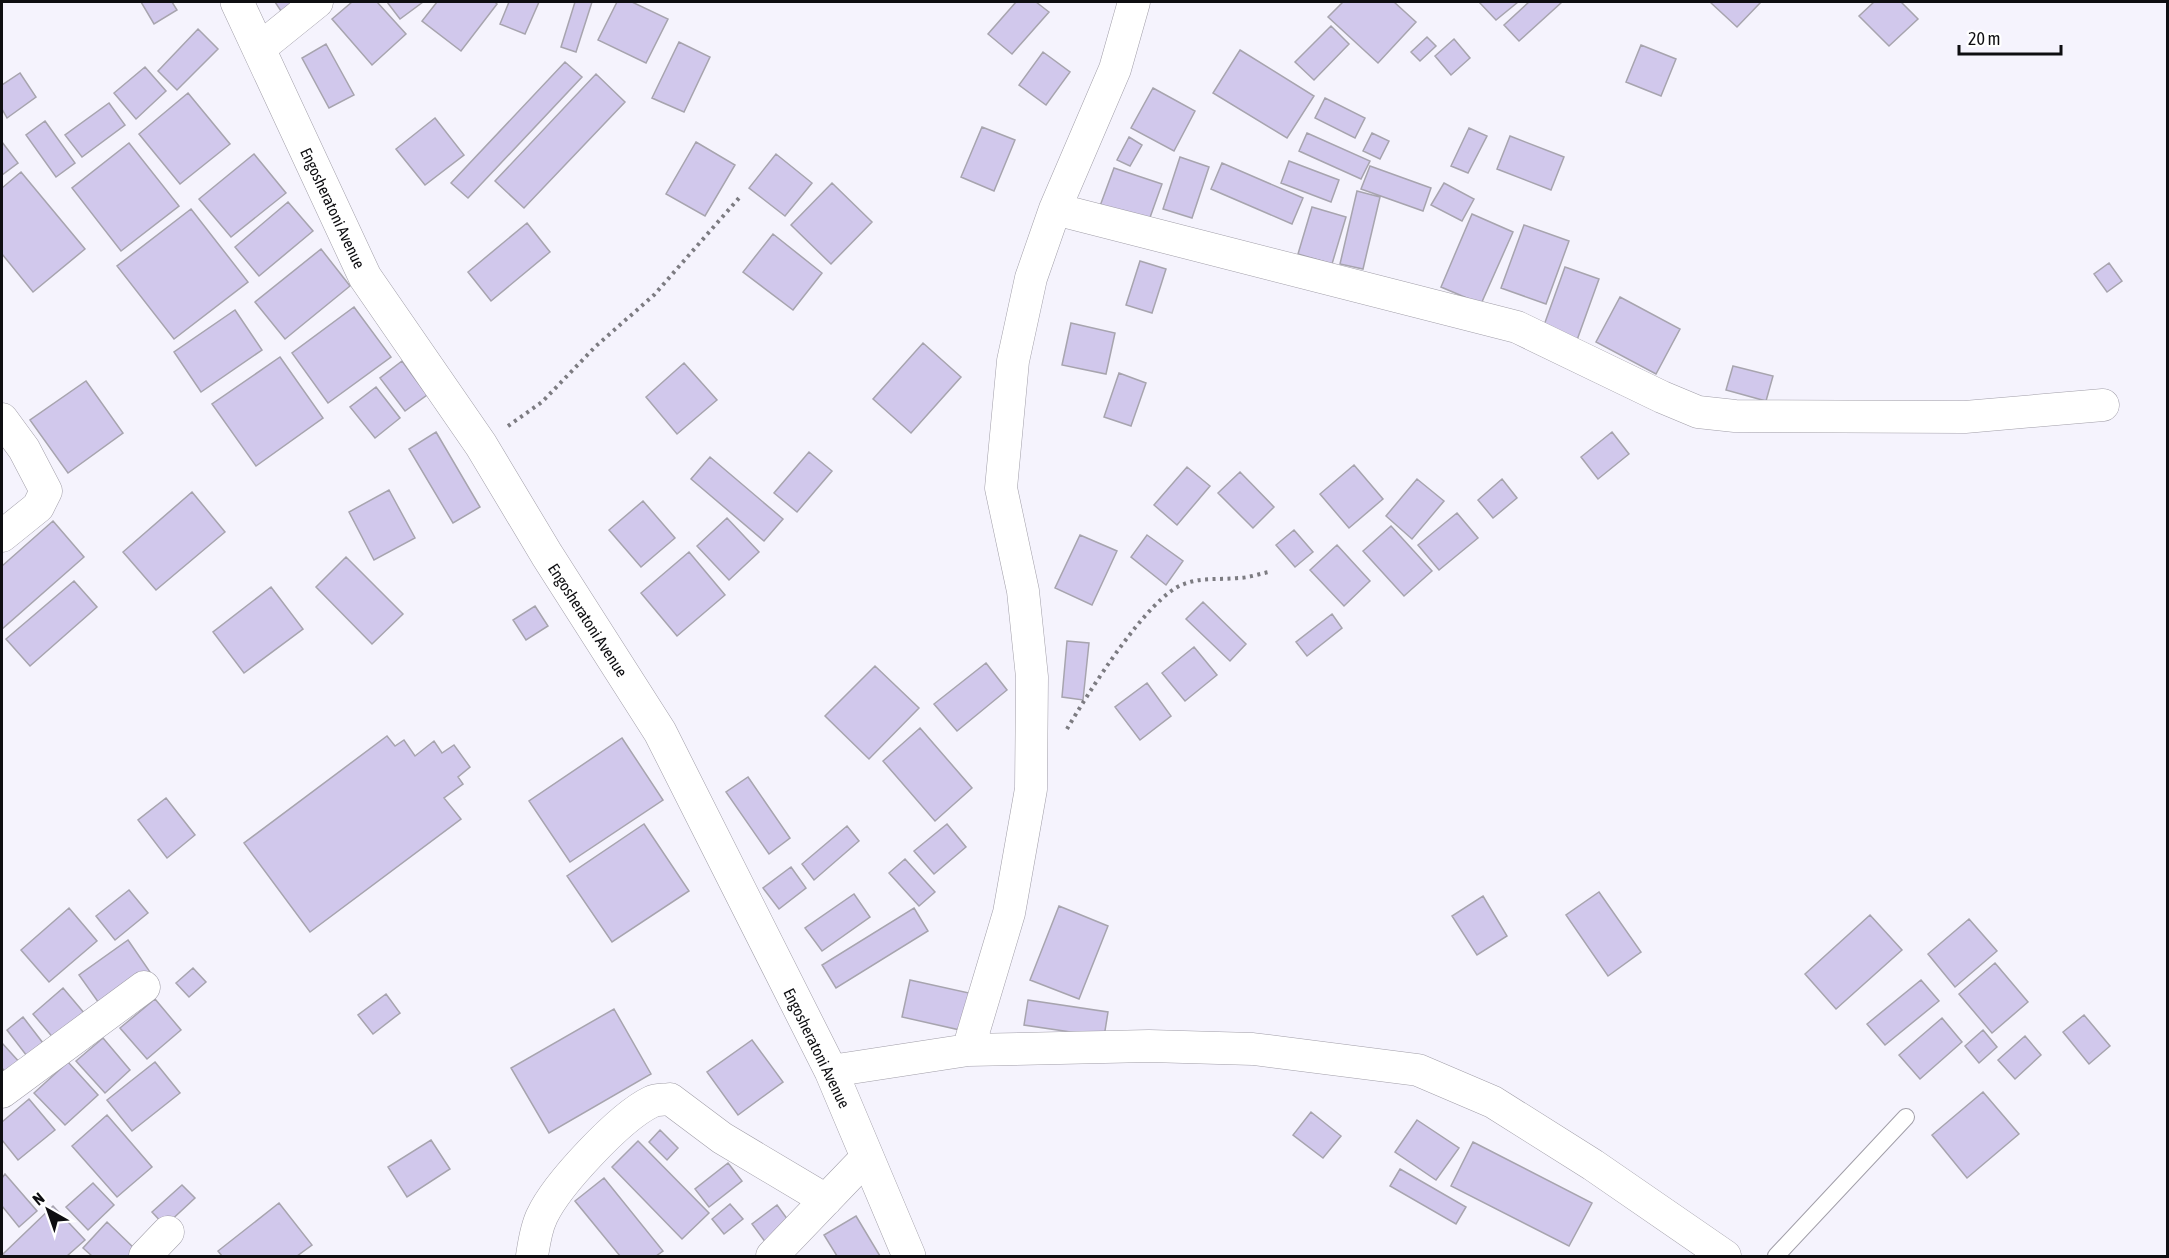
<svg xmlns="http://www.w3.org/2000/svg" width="2169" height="1258" viewBox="0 0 2169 1258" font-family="'Asap Condensed',sans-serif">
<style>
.building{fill:#d1c8ec;stroke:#a7a4ae;stroke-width:1.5}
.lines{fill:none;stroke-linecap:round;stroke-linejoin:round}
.lane-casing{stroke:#a19ea8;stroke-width:18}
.street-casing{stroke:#a19ea8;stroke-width:33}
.secondary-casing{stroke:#a19ea8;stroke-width:34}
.path{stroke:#7c7b81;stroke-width:4;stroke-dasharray:3 4.5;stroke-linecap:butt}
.lane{stroke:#fff;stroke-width:16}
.street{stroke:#fff;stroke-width:32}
.secondary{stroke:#fff;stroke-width:33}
.labels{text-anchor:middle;stroke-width:4.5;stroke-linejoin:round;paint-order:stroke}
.street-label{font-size:16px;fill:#0e0e11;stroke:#fff}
</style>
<rect width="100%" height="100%" fill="#f5f3fd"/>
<path class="building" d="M141,2h31l5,8 -23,14z
M275,2h28l-20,12z
M352,2h25l29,32 -34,31 -40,-46z
M387,2h36l-23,17z
M437,2h58l2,2 -36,47 -39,-30z
M509,2h30l-14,32 -25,-10z
M575,2h17l-16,50 -15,-5z
M617,2h15l36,17 -22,44 -48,-23z
M1016,2h20l13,10 -37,42 -24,-20z
M1343,2h51l22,20 -38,41 -50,-46z
M1479,2h39l-22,18z
M1529,2h33l-43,39 -15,-16z
M1710,2h51l-24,25z
M1874,2h27l17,17 -29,27 -30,-30z
M1331,26l18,18 -35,36 -19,-18z
M198,29l20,20 -41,41 -19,-19z
M1427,37l9,9 -16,15 -9,-9z
M1454,39l16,19 -19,17 -16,-19z
M679,42l31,15 -26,55 -32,-14z
M326,44l28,51 -25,13 -27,-50z
M1641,45l35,14 -15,37 -35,-14z
M1240,50l74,46 -27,42 -74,-45z
M1043,52l27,20 -24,33 -27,-20z
M565,62l17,15 -114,121 -17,-15z
M145,67l21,24 -30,28 -22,-26z
M20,73l16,24 -29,21 -5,-9v-24z
M596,74l29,28 -101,106 -29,-27z
M1153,88l42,23 -21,40 -43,-23z
M188,93l42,51 -50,40 -41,-50z
M1325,98l40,20 -10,20 -40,-20z
M109,103l16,22 -43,32 -17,-22z
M435,118l29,37 -39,30 -29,-36z
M45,121l30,42 -19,14 -30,-42z
M982,127l33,13 -21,51 -33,-14z
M1469,128l18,8 -19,37 -17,-7z
M1307,133l63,28 -9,18 -62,-28z
M1372,133l17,8 -9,18 -17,-8z
M1510,136l54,21 -13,33 -54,-21z
M1129,137l13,8 -12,21 -13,-6z
M2,142l16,21 -16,12z
M696,142l39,23 -30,51 -39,-22z
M129,143l50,63 -58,45 -49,-63z
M254,154l32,39 -55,44 -32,-38z
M776,154l36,29 -27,33 -36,-28z
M1180,157l29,10 -17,51 -29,-9z
M1289,161l50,19 -8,22 -50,-19z
M1222,163l81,35 -11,26 -81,-35z
M1370,166l61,22 -8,23 -62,-22z
M1114,168l48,16 -14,39 -48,-17z
M21,172l64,77 -52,43 -31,-38v-66z
M832,183l40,39 -41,42 -40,-39z
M1444,183l30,16 -12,22 -31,-16z
M1357,191l23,6 -17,72 -23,-5z
M288,202l25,29 -54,45 -24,-29z
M1312,207l34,10 -14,47 -34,-10z
M191,209l57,73 -74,57 -57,-73z
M1472,214l41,18 -32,72 -40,-17z
M527,223l23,29 -59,49 -23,-29z
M1524,225l45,16 -23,63 -45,-16z
M773,234l49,39 -29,37 -50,-38z
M321,249l29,37 -65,53 -30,-37z
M1140,261l26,8 -14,44 -26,-8z
M2109,263l13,18 -15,11 -13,-18z
M1565,267l34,12 -22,61 -34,-12z
M1620,297l60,32 -24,45 -60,-32z
M354,307l37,50 -63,46 -36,-50z
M235,310l27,40 -61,42 -27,-40z
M1071,323l44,10 -9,41 -44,-9z
M923,343l38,34 -50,56 -38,-34z
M280,357l43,61 -67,48 -44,-62z
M402,361l25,34 -22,16 -25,-33z
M684,363l33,37 -40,34 -31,-37z
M1733,366l40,10 -7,25 -40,-11z
M1119,373l27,10 -15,43 -27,-9z
M86,381l37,52 -55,40 -38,-53z
M376,387l24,31 -25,20 -25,-31z
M436,432l44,75 -27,16 -44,-74z
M1612,432l17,22 -31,25 -17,-22z
M809,452l23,19 -35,41 -23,-19z
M710,457l73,62 -19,22 -73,-62z
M1354,465l29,34 -34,29 -29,-34z
M1187,467l23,19 -33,39 -23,-20z
M1240,472l34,35 -21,21 -35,-35z
M1417,479l27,22 -32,38 -26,-23z
M1502,479l15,19 -24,20 -15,-18z
M389,490l26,48 -41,22 -25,-48z
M192,492l33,40 -69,58 -33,-38z
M643,501l32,37 -34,29 -32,-37z
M1457,513l21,25 -39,32 -21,-25z
M727,518l32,34 -30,28 -32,-34z
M53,521l31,36 -82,72v-63z
M1391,526l41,45 -28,25 -41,-45z
M1294,530l19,22 -18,15 -19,-22z
M1080,535l37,16 -25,54 -37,-17z
M1147,535l36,26 -17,24 -35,-28z
M1337,545l33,36 -26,25 -34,-36z
M689,552l36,43 -48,41 -36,-43z
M346,557l57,57 -31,30 -56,-57z
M74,581l23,26 -67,59 -24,-27z
M271,587l32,42 -59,44 -31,-41z
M1203,602l43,42 -16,17 -44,-42z
M535,606l13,20 -22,14 -13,-20z
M1332,614l10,14 -35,28 -11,-14z
M1067,641l22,2 -6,57 -21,-3z
M1194,647l23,28 -32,26 -23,-28z
M986,663l21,27 -50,41 -23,-27z
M875,666l44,42 -50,51 -44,-43z
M1147,683l24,33 -31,24 -25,-33z
M920,728l52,60 -37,33 -52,-60z
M387,736l8,10 9,-6 11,16 19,-15 8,12 12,-8 16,22 -12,10 5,7 -19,14 17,21 -151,113 -66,-89z
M622,738l41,62 -93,62 -41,-61z
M748,777l42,61 -21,16 -43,-62z
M166,798l29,37 -28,23 -29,-38z
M644,824l45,67 -77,51 -45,-66z
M947,824l19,23 -32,27 -20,-23z
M847,826l12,15 -45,39 -12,-16z
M905,859l30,33 -16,14 -30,-33z
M791,867l15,21 -27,21 -16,-21z
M129,890l19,23 -33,27 -19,-24z
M1599,892l42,60 -33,24 -42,-61z
M854,894l16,23 -48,34 -17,-23z
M1483,896l24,40 -30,19 -25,-39z
M1059,906l49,20 -29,73 -49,-19z
M69,908l28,33 -48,41 -28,-32z
M914,908l14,23 -92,57 -14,-23z
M1870,915l32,35 -66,59 -31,-35z
M1969,919l28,32 -42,36 -27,-33z
M128,940l22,32 -49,34 -22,-31z
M1995,963l33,39 -36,31 -33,-39z
M193,968l13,14 -17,15 -13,-14z
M910,980l59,13 -9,37 -58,-13z
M1921,980l18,21 -54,44 -18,-21z
M63,988l22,26 -30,26 -22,-26z
M386,994l14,19 -27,21 -15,-19z
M155,999l26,31 -34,29 -27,-31z
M1028,1000l80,12 -4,25 -80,-12z
M614,1009l37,65 -102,59 -38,-65z
M2084,1015l26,31 -21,18 -26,-32z
M23,1017l23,30 -16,13 -23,-30z
M1942,1018l20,24 -42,37 -21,-24z
M1983,1030l14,17 -18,16 -14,-17z
M2025,1036l16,19 -26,24 -17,-19z
M103,1038l27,32 -25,23 -29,-32z
M752,1040l31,42 -45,33 -31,-43z
M2,1043l19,21 -13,11 -6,-7z
M68,1062l30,33 -33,30 -31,-32z
M155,1062l25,31 -48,38 -25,-31z
M1983,1092l36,42 -52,44 -35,-43z
M29,1099l26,31 -37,30 -16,-20v-18z
M1311,1112l30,24 -18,22 -30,-23z
M107,1115l45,52 -35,30 -45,-51z
M1417,1120l42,28 -23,32 -41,-28z
M660,1130l18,18 -11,12 -18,-18z
M431,1140l19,29 -43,28 -19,-30z
M638,1141l71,72 -27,26 -70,-72z
M1473,1142l119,61 -23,43 -118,-60z
M728,1163l14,18 -33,26 -14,-18z
M1400,1169l66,38 -10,17 -66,-38z
M5,1174l32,37 -18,16 -17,-21v-28z
M604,1178l59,73 -7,5h-36l-45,-55z
M93,1183l21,22 -26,25 -22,-23z
M182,1185l13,13 -30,28 -13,-14z
M279,1203l33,42 -15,11h-75l-4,-5z
M730,1204l13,15 -19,15 -12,-15z
M777,1205l14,19 -25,19 -14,-19z
M53,1206l32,34 -18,16h-62l-2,-2z
M856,1216l24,40h-43l-13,-21z
M107,1222l29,28 -6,6h-38l-9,-8z"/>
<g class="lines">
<defs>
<path id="lane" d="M1776,1256l130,-139"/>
<path id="street" d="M260,48l57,-46
M1055,209l462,118 145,70 36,15 37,4 230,1 138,-12
M2,419l22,30 22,42 -8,16 -36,29
M968,1050l41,-137 22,-124 1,-112 -9,-86 -22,-103 12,-127 18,-83 24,-69 60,-140 19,-67
M831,1071l137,-21 181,-4 104,3 165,21 75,32 100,63 132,91
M2,1092l142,-105
M145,1256l23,-24
M532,1256c2,-13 4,-28 10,-40 15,-32 78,-99 109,-114 6,-3 13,-2 19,-3l52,39 104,62
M772,1256l95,-99"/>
<path id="secondary" d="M237,2l128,275 116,168 66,110 113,177 171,339 78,185"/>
</defs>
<use href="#lane" class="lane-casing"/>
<use href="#street" class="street-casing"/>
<use href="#secondary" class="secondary-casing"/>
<path class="path" d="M508,426l34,-24 54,-56 58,-51 85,-97
M1067,729c20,-34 81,-133 117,-145 18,-7 35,-4 54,-6 10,0 21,-4 31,-6"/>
<use href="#lane" class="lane"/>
<use href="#street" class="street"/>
<use href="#secondary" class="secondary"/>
</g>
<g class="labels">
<g class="street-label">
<text transform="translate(333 208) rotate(65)" y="6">Engosheratoni Avenue</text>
<text transform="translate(588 620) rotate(57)" y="6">Engosheratoni Avenue</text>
<text transform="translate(817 1048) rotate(64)" y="6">Engosheratoni Avenue</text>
</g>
</g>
<rect width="2169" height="1258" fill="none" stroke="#0e0e11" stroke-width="6"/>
<g transform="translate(48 1210) rotate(320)" stroke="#ffffff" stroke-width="4.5" paint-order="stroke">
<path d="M0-4.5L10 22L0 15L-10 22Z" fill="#0e0e11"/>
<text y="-9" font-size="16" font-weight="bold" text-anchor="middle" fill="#0e0e11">N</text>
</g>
<path d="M1959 45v9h102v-9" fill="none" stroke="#0e0e11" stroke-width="3"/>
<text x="1968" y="45" font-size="18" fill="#0e0e11" stroke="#ffffff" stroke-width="4.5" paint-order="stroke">20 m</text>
</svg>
